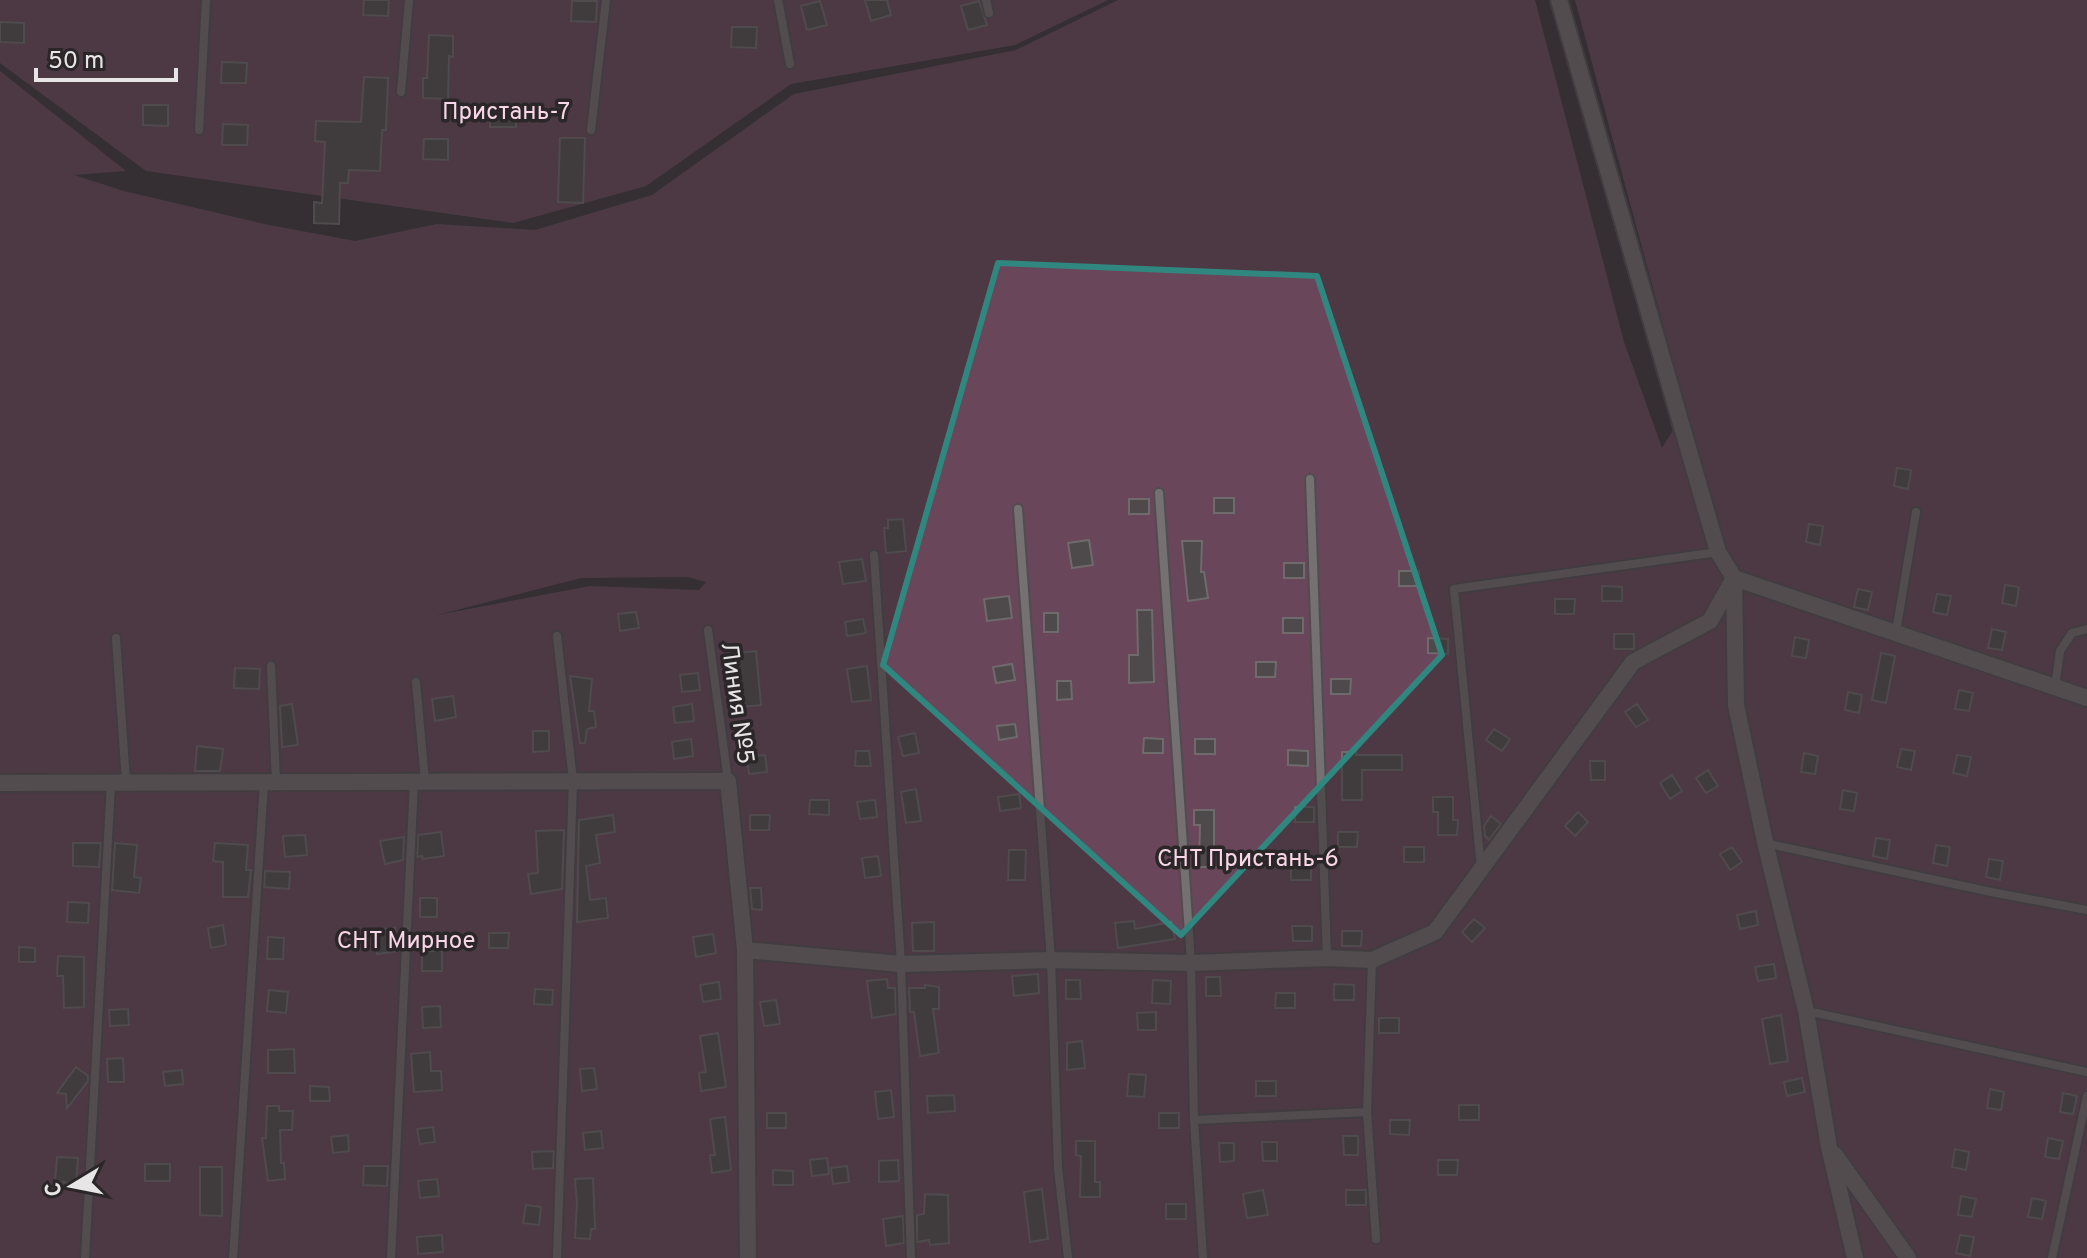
<svg xmlns="http://www.w3.org/2000/svg" width="2087" height="1258" viewBox="0 0 2087 1258" font-family="Overpass,sans-serif">
<style>
.green{fill:#694659;fill-rule:evenodd}
.building{fill:#4e494b;stroke:#6f6a6c;stroke-width:2}
.lines{fill:none;stroke-linecap:round;stroke-linejoin:round}
.service-casing{stroke:#514d4f;stroke-width:12}
.minor-casing{stroke:#514d4f;stroke-width:20}
.service{stroke:#757072;stroke-width:8}
.minor{stroke:#757072;stroke-width:16}
.marked{fill:none;stroke:#308780;stroke-width:6;stroke-linejoin:round}
.labels{text-anchor:middle;stroke-width:7;stroke-linejoin:round;paint-order:stroke}
.park-label{font-size:24px;fill:#f8d5e7;stroke:#2b2729}
.street-label{font-size:24px;fill:#e8e5e6;stroke:#2b2729}
</style>
<rect width="100%" height="100%" fill="#353033"/>
<path class="green" d="M0,0h1108l-93,45 -224,39 -145,102 -133,37 -367,-52 -146,-108z
M1118,0h417l89,342 38,106 24,-38 -111,-410h512v1258h-2087v-1187l126,100 -52,4 50,16 140,33 91,17 82,-17 98,6 117,-35 142,-101 222,-44zM688,577l18,5 -7,8 -109,-4 -153,29 144,-37z"/>
<path class="building" d="M364,0h25l-1,16 -25,-1z
M865,0h22l4,15 -20,6z
M572,1h25l-1,21 -25,-1z
M820,1l7,24 -20,5 -6,-24z
M979,1l8,24 -19,5 -7,-24z
M0,22l24,1v20l-24,-1z
M732,27h25l-1,21 -25,-1z
M429,35l24,1v21l-4,-1 -1,43 -25,-1v-20h4z
M222,62l25,1 -1,20h-25z
M364,77l24,1 -2,52h-4l-2,41 -31,-1 -1,13h-8l-1,41 -25,-1v-21l8,1 3,-61 -10,-1 1,-20 45,1z
M143,105h25v21l-25,-1z
M491,106l25,1v20h-26z
M223,124l25,1 -1,20h-25z
M560,138h25l-2,65 -25,-1z
M424,139h24v21l-25,-1z
M1897,468l14,2 -3,19 -14,-3z
M1214,498h20v15h-20z
M1129,499h20v15h-20z
M903,519l3,32 -20,2 -2,-25h4v-8z
M1809,524l14,2 -3,19 -14,-3z
M1089,540l4,25 -21,3 -4,-25z
M1182,541h20l-1,31h3l4,26 -20,3z
M862,559l4,22 -23,3 -4,-22z
M1284,563h20v15h-20z
M1399,571h20v15h-20z
M2005,585l14,2 -3,19 -14,-3z
M1602,586l20,1v14h-20z
M1858,589l14,3 -4,18 -14,-3z
M1937,594l14,2 -4,19 -14,-3z
M1009,596l3,22 -25,3 -3,-22z
M1555,599h20l-1,15h-19z
M1137,610h15l2,72 -25,1v-28h9z
M636,612l3,16 -19,3 -2,-17z
M1044,613h14v19h-14z
M1283,618h20v15h-20z
M863,619l3,14 -19,3 -2,-14z
M1992,629l14,3 -4,18 -14,-2z
M1614,634h20v15h-20z
M1795,637l14,3 -3,18 -14,-2z
M1428,638l20,1v15l-20,-1z
M756,651l5,54 -19,2 -4,-54z
M1881,653l14,3 -9,47 -14,-3z
M1256,662h20l-1,15h-19z
M1012,664l3,16 -19,3 -3,-16z
M867,666l4,34 -19,2 -5,-33z
M235,668l25,1 -1,20 -25,-1z
M698,673l2,17 -18,2 -2,-17z
M570,676l22,3 -3,32h5l2,16 -9,2 -2,14h-5z
M1331,679h20l-1,15h-19z
M1057,681h14l1,18 -15,1z
M1959,690l14,3 -4,18 -14,-2z
M1848,692l14,3 -3,18 -14,-3z
M453,696l3,21 -21,4 -3,-22z
M292,704l6,41 -16,2 -2,-41z
M692,704l2,17 -19,2 -2,-16z
M1637,704l11,16 -12,7 -11,-15z
M1015,724l2,13 -18,3 -2,-14z
M1494,729l16,10 -8,12 -16,-11z
M533,731h16v20l-16,1z
M915,733l4,20 -16,3 -5,-19z
M1144,738l19,1v14h-20z
M691,739l2,17 -19,3 -2,-17z
M1195,739h20v15h-20z
M197,746l26,3 -3,22h-25z
M1901,749l14,2 -4,19 -14,-3z
M1288,750l20,1v15l-20,-1z
M856,751h13l2,15h-16z
M1342,752h14v3h46v15h-40v30h-20z
M1804,753l14,3 -3,18 -14,-2z
M765,755l2,17 -18,2 -2,-17z
M1957,755l14,2 -4,19 -14,-3z
M1590,761h15v19h-14z
M1708,770l10,16 -12,7 -10,-15z
M1672,775l10,16 -12,8 -10,-16z
M916,789l5,32 -15,2 -5,-31z
M1843,790l14,3 -3,18 -14,-2z
M1019,794l2,14 -21,3 -2,-14z
M1433,797h20v23h5l-1,15h-19v-23h-5z
M810,800h19v15l-20,-1z
M875,800l2,17 -17,2 -3,-17z
M1295,807h19v15h-19z
M1194,810h20v42h5v15h-20l1,-42h-6z
M1578,812l10,10 -13,14 -10,-10z
M613,815l2,17 -19,3 4,28 -14,3 4,34 16,-2 2,20 -31,4 2,-102z
M750,815h20l-1,15h-19z
M1491,816l10,8 -12,16 -4,-4 -1,-10z
M564,830l-2,59 -31,5 -3,-20 10,-1 -2,-42z
M441,832l3,24 -21,3 -1,-3 -5,1 1,-22z
M1338,832h20l-1,15h-19z
M305,835l2,20 -22,2 -2,-21z
M404,837l-1,23 -18,4 -5,-23z
M1876,838l14,2 -3,19 -14,-3z
M73,843h28l-2,24 -26,-1z
M115,843l22,2 -3,32 7,1 -2,15 -27,-3z
M215,843l33,2 -2,25h5l-3,27h-25v-35l-10,-1z
M1936,845l14,2 -3,19 -14,-3z
M1404,847h20v15h-20z
M1732,847l10,15 -12,8 -10,-16z
M1009,850h17l-1,30h-17z
M878,856l3,20 -16,2 -3,-20z
M1989,859l14,2 -3,19 -14,-3z
M1291,865l20,1v14h-20z
M265,871l25,1 -1,17 -25,-2z
M750,888h11l1,22 -10,-1z
M420,898h17v19h-17z
M68,902l21,1 -1,20 -21,-1z
M1756,911l2,14 -18,4 -3,-14z
M1474,919l11,9 -13,14 -10,-10z
M1134,921l1,8 36,-7 4,17 -57,9 -3,-25z
M934,922v29h-21l-1,-28z
M223,925l3,20 -15,3 -3,-20z
M1292,926h20v15h-19z
M395,928l3,23 -21,3 -3,-24z
M1342,931h20l-1,15h-19z
M489,933h20l-1,15h-19z
M713,934l3,19 -20,4 -3,-20z
M268,937l16,1 -1,21h-16z
M19,947l16,1v14h-16z
M422,951h20v20h-20z
M58,956l26,1v50l-20,1 -1,-32h-6z
M1774,964l2,14 -18,3 -3,-14z
M1038,974l1,19 -25,3 -2,-20z
M1206,977h14l1,19h-15z
M887,979l1,9h7l1,26 -24,4 -5,-37z
M1066,980h14l1,19h-15z
M1153,980l18,1 -1,23 -18,-1z
M719,982l2,17 -18,3 -3,-17z
M1334,984l20,1v15h-20z
M925,985l14,2v22h-6l6,44 -19,3 -6,-44h-4l-1,-24h16z
M535,989l18,1 -1,15 -18,-1z
M269,990l19,2 -2,21 -19,-2z
M1276,993h19v15h-20z
M776,1000l4,24 -16,2 -4,-24z
M440,1006l1,21 -18,1 -1,-21z
M128,1009l1,16 -19,1 -1,-16z
M1156,1012v18h-18l-1,-17z
M1781,1015l7,46 -18,3 -8,-45z
M1379,1018h20v15h-20z
M718,1033l8,54 -25,4 -2,-18 7,-1 -6,-36z
M1082,1041l3,27 -18,2v-27z
M294,1049l1,24h-27v-23z
M430,1052l1,19h10l1,19 -28,2 -3,-38z
M123,1058l1,24h-16l-1,-23z
M76,1067l12,9v5l-21,27 -1,-14 -9,-1z
M594,1068l3,21 -15,2 -2,-22z
M182,1070l1,14 -18,2 -2,-14z
M1129,1074l17,1 -2,22 -17,-1z
M1802,1078l3,14 -18,4 -3,-14z
M1256,1081h20v15h-20z
M310,1086l19,1 1,14h-20z
M1990,1089l14,3 -3,18 -14,-2z
M891,1090l3,27 -16,2 -3,-27z
M2063,1093l14,3 -4,18 -13,-2z
M954,1095l1,16 -27,2 -1,-17z
M1459,1105h20v15h-20z
M267,1106h12v5h14l-1,19h-12l1,33h3l1,16 -17,2 -6,-43h4z
M767,1113h19v15h-19z
M1159,1113h20v15h-20z
M725,1117l6,53 -19,3 -2,-18h5l-5,-36z
M1390,1120h20l-1,15 -19,-1z
M433,1127l2,15 -15,2 -3,-15z
M601,1131l2,17 -18,2 -2,-17z
M348,1135l1,16 -16,2 -2,-16z
M1343,1136h15v19h-14z
M2048,1138l15,3 -4,18 -14,-2z
M1076,1141h19v41h5v15h-20l1,-41 -5,-1z
M1262,1142h15v19h-14z
M1219,1143h15v18l-14,1z
M1955,1149l14,3 -3,18 -14,-3z
M554,1151l-1,17 -20,1 -1,-17z
M57,1157l21,1 -2,25 -21,-1z
M827,1158l2,16 -17,2 -2,-16z
M898,1160l1,21 -20,1v-21z
M1438,1160h20l-1,15h-19z
M145,1164h25v17h-25z
M364,1166h24l-1,20 -24,-1z
M847,1166l2,16 -16,2 -2,-16z
M200,1167h22v49l-22,-1z
M773,1170l20,1v14h-20z
M593,1178l2,51h-4l-1,10 -15,-1 2,-34 -2,-25z
M437,1179l2,17 -19,2 -2,-17z
M1042,1189l6,50 -18,3 -6,-50z
M1263,1190l5,25 -21,3 -4,-24z
M1346,1190h20v15h-20z
M925,1194l23,1 1,48 -19,2 -1,-5 -12,2v-27l7,-1z
M1961,1196l15,3 -4,18 -14,-2z
M2032,1198l14,3 -4,18 -14,-2z
M1166,1204h20v15h-20z
M526,1205l15,2 -2,18 -16,-2z
M903,1216l1,27 -18,3 -3,-27z
M442,1235l1,17 -25,2 -1,-17z
M1960,1235l14,2 -4,19 -14,-3z"/>
<g class="lines">
<defs>
<path id="service" d="M778,0l12,64
M986,0l3,13
M401,92l8,-92
M199,130l7,-130
M591,130l15,-130
M1310,479l17,479
M1159,493l32,470 3,157 9,138
M1018,509l33,451 7,208 10,90
M874,555l27,409 10,294
M708,630l20,151
M1896,632l20,-120
M557,636l16,145 -16,477
M116,638l10,144
M271,666l5,116
M416,682l9,99
M2055,687l5,-36 12,-18 15,-4
M1765,843l226,49 96,18
M1481,868l-27,-279 264,-37
M1372,960l-5,152 9,127
M1807,1011l280,61
M1194,1120l173,-8
M85,1258l26,-475
M233,1258l31,-475
M391,1258l23,-476
M2052,1258l35,-162"/>
<path id="minor" d="M1559,0l159,552 16,26 2,127 29,137 41,169 23,136 26,111
M0,783l728,-2 17,169 156,14 150,-4 140,3 136,-5 45,2 63,-28 198,-270 77,-41 24,-43 353,120
M745,950l3,308
M1835,1155l73,103"/>
</defs>
<use href="#service" class="service-casing"/>
<use href="#minor" class="minor-casing"/>
<use href="#service" class="service"/>
<use href="#minor" class="minor"/>
</g>
<path d="M0 0H2087V1258H0ZM998,263l319,13 125,379 -261,280 -298,-270z" fill="#353033" fill-opacity=".55" fill-rule="evenodd"/>
<path class="marked" d="M998,263l319,13 125,379 -261,280 -298,-270z"/>
<g class="labels">
<g class="park-label">
<text x="506" y="119">Пристань-7</text>
<text x="1248" y="866">СНТ Пристань-6</text>
<text x="406" y="948">СНТ Мирное</text>
</g>
<g class="street-label">
<text transform="translate(738 703) rotate(82)" y="8">Линия №5</text>
</g>
</g>
<g transform="translate(72 1186) rotate(260)" stroke="#2b2729" stroke-width="6" paint-order="stroke">
<path d="M0-6L14 30L0 20L-14 30Z" fill="#e8e5e6"/>
<text y="-12" font-size="22" font-weight="bold" text-anchor="middle" fill="#e8e5e6">С</text>
</g>
<path d="M36 68v12h140v-12" fill="none" stroke="#e8e5e6" stroke-width="4"/>
<text x="48" y="68" font-size="24" fill="#e8e5e6" stroke="#2b2729" stroke-width="6" paint-order="stroke">50 m</text>
</svg>
